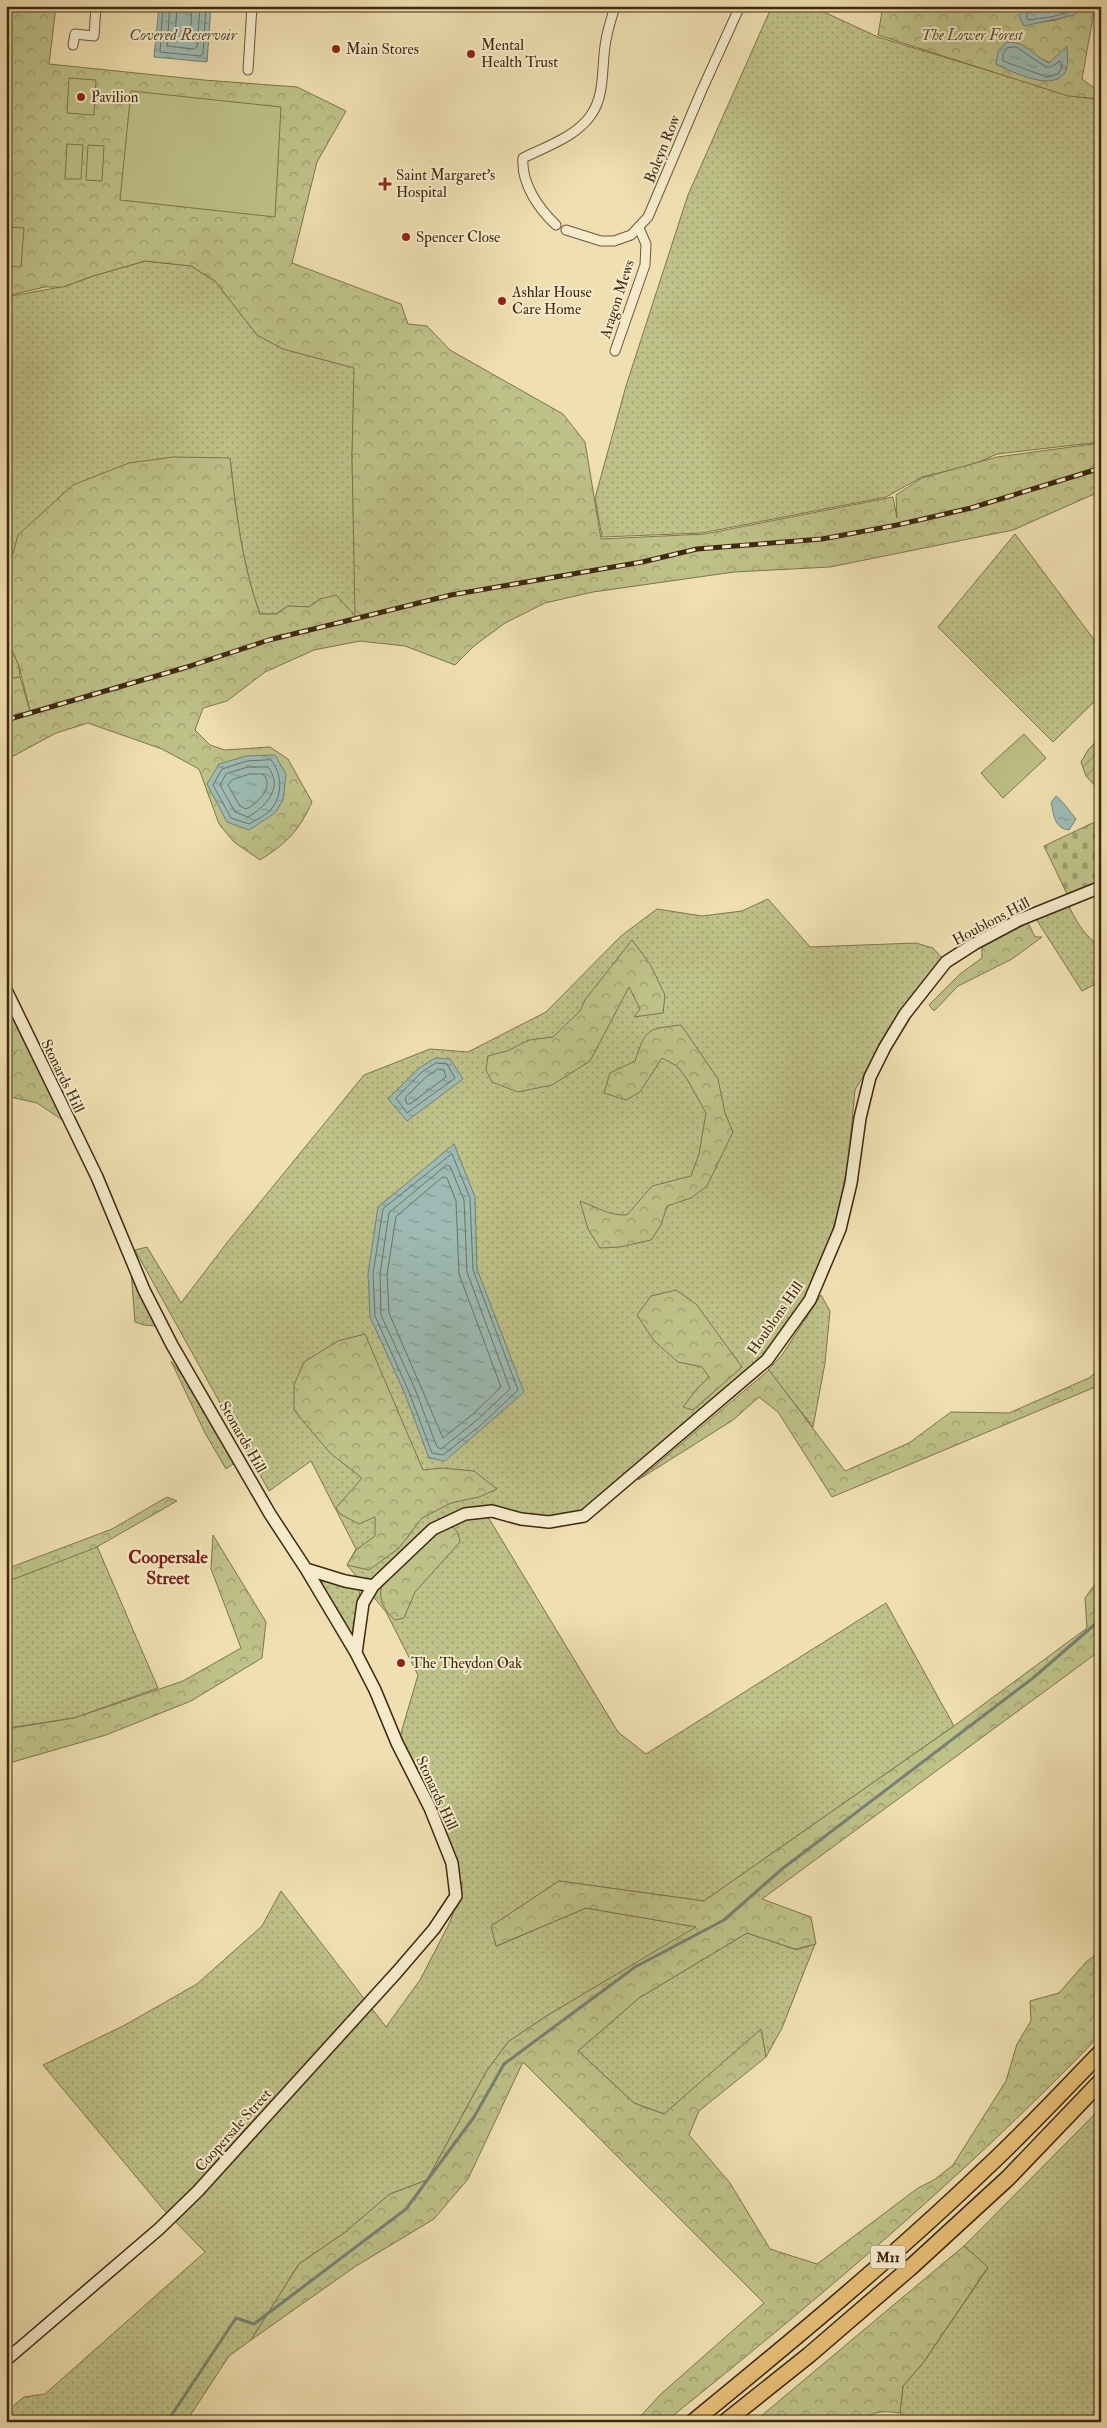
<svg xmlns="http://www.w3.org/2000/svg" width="1107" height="2428" viewBox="0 0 1107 2428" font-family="'IM FELL Double Pica',serif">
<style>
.grass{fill:url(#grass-dots);stroke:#7e744c}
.forest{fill:url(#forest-crowns);stroke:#7e744c;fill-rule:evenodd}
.cemetery{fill:url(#cemetery-stones);stroke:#7e744c}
.garden{fill:url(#garden-furrows);stroke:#7e744c}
.pitch{fill:#bec188;stroke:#7e744c}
.water{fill:url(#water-ripples);stroke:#778072}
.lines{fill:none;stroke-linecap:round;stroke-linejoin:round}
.shore{stroke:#6e7262;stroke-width:1}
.stream{stroke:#778072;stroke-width:3}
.street-casing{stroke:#6b5638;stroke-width:11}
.secondary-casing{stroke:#3f280f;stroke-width:14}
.highway-casing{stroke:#3f280f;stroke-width:18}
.street{stroke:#f5ebcc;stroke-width:9}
.secondary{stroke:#f5ebcc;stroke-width:11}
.highway{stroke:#e8c078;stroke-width:15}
.rail-casing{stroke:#3f280f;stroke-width:5}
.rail{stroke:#f5ebcc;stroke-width:3;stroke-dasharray:9;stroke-linecap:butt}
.poi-dot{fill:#8f2418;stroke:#f5ebcc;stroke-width:2}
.labels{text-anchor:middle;stroke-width:4;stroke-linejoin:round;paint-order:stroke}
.shield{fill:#f5ebcc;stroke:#766248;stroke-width:1}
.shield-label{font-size:14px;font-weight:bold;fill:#3f280f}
.park-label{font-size:15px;font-style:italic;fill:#5f4e2d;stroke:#f5ebcc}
.poi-label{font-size:15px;fill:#3f280f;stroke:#f5ebcc;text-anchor:start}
.street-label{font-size:15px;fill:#3f280f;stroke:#f5ebcc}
.water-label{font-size:16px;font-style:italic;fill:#564d38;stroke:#f5ebcc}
.quarter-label{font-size:18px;font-weight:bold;fill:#7a1f14;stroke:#f5ebcc}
</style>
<defs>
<pattern id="grass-dots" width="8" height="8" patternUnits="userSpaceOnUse" patternTransform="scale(1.25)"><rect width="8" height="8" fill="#bec188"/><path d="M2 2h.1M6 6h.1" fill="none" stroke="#9c9d6e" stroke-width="1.8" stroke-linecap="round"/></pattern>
<pattern id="forest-crowns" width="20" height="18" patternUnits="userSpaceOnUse" patternTransform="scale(1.25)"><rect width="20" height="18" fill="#bec188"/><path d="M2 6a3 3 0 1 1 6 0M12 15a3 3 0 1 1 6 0" fill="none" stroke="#9c9d6e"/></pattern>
<pattern id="cemetery-stones" width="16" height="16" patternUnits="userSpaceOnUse" patternTransform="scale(1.25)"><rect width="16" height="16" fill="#bec188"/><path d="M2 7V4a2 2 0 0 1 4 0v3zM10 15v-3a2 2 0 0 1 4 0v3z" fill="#9c9d6e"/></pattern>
<pattern id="garden-furrows" width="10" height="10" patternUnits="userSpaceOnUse" patternTransform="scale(1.25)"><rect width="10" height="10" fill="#bec188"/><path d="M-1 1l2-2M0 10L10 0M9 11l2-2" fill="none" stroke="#9c9d6e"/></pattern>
<pattern id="water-ripples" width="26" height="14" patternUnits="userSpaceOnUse" patternTransform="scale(1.25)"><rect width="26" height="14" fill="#9dbbb4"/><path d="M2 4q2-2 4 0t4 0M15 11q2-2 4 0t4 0" fill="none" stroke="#819891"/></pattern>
</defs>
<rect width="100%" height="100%" fill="#f0e0b1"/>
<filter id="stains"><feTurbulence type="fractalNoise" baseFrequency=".004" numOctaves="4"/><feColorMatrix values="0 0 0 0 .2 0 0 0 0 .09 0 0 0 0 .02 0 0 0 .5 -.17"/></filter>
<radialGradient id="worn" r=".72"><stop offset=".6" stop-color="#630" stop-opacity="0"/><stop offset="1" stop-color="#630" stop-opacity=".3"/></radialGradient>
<path class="grass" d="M772,6h45l9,7 52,24 194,59 29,4v342l-104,12 -25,11 -50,12 -36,20 -184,36 -100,4 -7,-39 31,-112 62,-191z
M145,261l46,5 24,15 42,54 26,14 72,19 -3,88 4,162 -36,-19 -11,8 -21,-1 -12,8h-16c-18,-49 -24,-103 -30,-155l-224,120v-282l60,-11 27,-10z
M1015,534l86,115v46l-48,47 -115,-115z
M6,637l13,29 1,11 -14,2z
M768,899l42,48 106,-4 17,5 9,10 -37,47 -50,85 -7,74 -11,52 -24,77 -33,49 -196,169c-33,9 -64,4 -98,-3l2,9 130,215 28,22 240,-151 68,123 -250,175 -145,-20 -67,45 5,20 89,-38 111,19 -149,88 -40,27 -22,30 -59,108 -37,14 -46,39 -45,31 -48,76 -22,16 -43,66h-180v-10l18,-15 21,-3 160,-142 -42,-43 -120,-144 82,-40 72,-41 65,-58 19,-35 105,136 34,-47 30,-58 13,-36 -64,-146 19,-65 -32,-63 -39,-47 9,-16 -45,-88 -42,30 -134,-241 12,-3 34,56 45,-59 138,-169 66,-26 38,3 78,-40 75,-76 36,-27 45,7 40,-5z
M1068,904c6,13 18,37 33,40v37l-19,10 -46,-72z
M131,1271l25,55 -12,-1 -9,-3z
M821,1295l9,16 -5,52 -12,64 -45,-57 14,-15z
M171,1361l24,31 41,70 -10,7 -21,-36z
M97,1546l61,142 -84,30 -66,10 -2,-3v-144z
M315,1574l42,13 3,4 -7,49 -20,-37z
M747,1933l50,17 18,-6 -33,84 -16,29 -5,-27 -97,84 -30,-11 -56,-52 61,-53z
M1101,2108v314h-191l-10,-9 3,-27 20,-23 65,-95 -24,-22z"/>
<path class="forest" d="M6,6h50l-7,58 155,16 93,7 49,24 -29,51 -25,101 109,41 7,20 19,2 23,24 113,64 22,28 16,97 104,-5 188,-37 4,21 -1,-23 26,-17 75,-21 104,-14v48l-88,39 -183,37 -96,5 -141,20 -48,11 -40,20 -31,23 -19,19 -50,-19 -45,-5 -46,9 -49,22 -38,29 -24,7 -8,22 15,15 15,5 45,-3 18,12 24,43c-13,29 -25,41 -52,58l-26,-18 -15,-18 -20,-55 -37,-20 -74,-26 -32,10 -50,27v-81l14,-2 10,34 -11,-45 -13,-29v-58l12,-44 55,-50 56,-22 44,-6 57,1c6,53 12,107 30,156h16l12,-8 21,1 11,-8 16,-4 19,21 -3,-160 2,-88 -71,-19 -26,-14 -42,-54 -24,-15 -46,-5 -52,15 -30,11h-18l-39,9z
M883,6h144l15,16 15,-2 23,-9 1,-5h14l-13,73 19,14v6l-33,-3 -190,-61zM1029,49l9,9 29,11 -9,10 -39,-5 -23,-10z
M1028,923l7,14h7l-30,22 -54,27 -24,25 -5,-6 31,-31 22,-16v-11z
M632,940l18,24 15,31 -2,18 -29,4 6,-8 -11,-22 -39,74 -38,24 -34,7 -26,-10 -6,-12 2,-14 19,-5 22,-11 24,-3 27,-26 5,-11z
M6,998l23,53 38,72 -30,-20 -31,-7v-38l9,-4 -9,-10z
M681,1025l37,54 7,34 8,19 -26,54 -16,12 -24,8 -6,19 -10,15 -31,7 -20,1 -12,-19 -8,-28c17,6 29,15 47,14l25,-29 39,-10 8,-22 7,-41 -19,-34 -10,-13 -15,-8 -22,34 -14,8 -22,-7 6,-20 25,-12c11,-33 12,-32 46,-36z
M676,1290l20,14 46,63 -49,43 -10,-3 13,-17 13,-13 -7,-10 -24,-5 -24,-21 -17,-26 14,-19z
M365,1334l58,136 19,-2 32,3 23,18 -18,8 -28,6 -29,15 -23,30 -30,22 -22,-5 9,-15 19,-14v-19l-16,7 -19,-10 -4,-6 26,-30 -32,-25 -36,-43v-25l10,-23 34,-21z
M1101,1368l-1,17 -268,112 -54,-85 -19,-15 -26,23 -95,60 131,-110 76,101 64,-28 42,-31 58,1 80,-35z
M167,1497l10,4 -82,47 -89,34v-13l106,-40z
M446,1526l7,1 5,6 2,9 -45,50 -11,26 -9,2c-12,-10 -18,-23 -12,-38z
M213,1535l53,87 -4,36 -71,43 -85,34 -100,29v-35l68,-11 109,-37 58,-33 -30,-79z
M1101,1576v74l-339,249 49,18 5,27 -21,5 -48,-16 -108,65 -61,53 56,52 30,11 97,-85 5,28 -67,54 -10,24 41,48 40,66 47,15 101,-76 16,-8 19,-15 53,-84 11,-37 14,-23 -1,-20 29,-8 27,-31 15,-11v83c-135,141 -284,266 -436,388h-30l26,-28 103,-91 -241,-241 -55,117 -34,40 -78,47 -105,74 48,-76 45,-31 46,-39 37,-14 59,-108 22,-30 40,-27 148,-88 -110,-19 -90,38 -5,-20 68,-45 145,20 250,-175 133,-98 -2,-30z
M964,2246l24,21 -65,96 -20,23 -3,27c-15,-2 -27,-3 -38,9h-108z"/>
<path class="cemetery" d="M1101,819v62l-34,13 -23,-48z"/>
<path class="garden" d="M1101,736v14l-5,9v5l5,6v22l-15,-16 -5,-14 7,-12z"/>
<path class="pitch" d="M69,78l27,2 -2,35 -27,-2z
M131,91l150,16 -6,110 -155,-17z
M67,144l16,1 -2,34h-16z
M88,145l16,1 -2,35 -16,-1z
M8,227l16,1 -3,39 -15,-1z
M1024,734l22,24 -43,40 -22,-25z"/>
<path class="water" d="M159,6h52l-4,56 -53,-5z
M1027,6h54l-1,5 -6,4 -50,11 -5,-10z
M1006,42c23,0 24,12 43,21l18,-17c0,7 2,17 -1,24 -10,24 -54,2 -70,-6l2,-13z
M275,755l11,19 -3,26 -8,13 -26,17 -22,-8 -20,-38 12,-20 27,-8z
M1056,796c6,4 15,17 20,23l-7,11c-15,-2 -15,-15 -18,-27z
M435,1058l15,1 13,20 -56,42 -19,-22 31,-31z
M454,1144l21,53 2,72 47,123 -79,69 -16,-3 -24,-64 -35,-77 -2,-43 10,-67z"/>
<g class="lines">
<path class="shore" d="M163,6l-3,46 40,4 3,-2 3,-48
M170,6l-3,40 27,3 3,-2 3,-41
M177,6l-2,33 12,2 3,-2 2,-33
M1031,6l-5,10 2,4c12,-2 40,-3 48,-14
M1016,47l30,20h5l9,-6 2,6 -4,7 -11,3 -44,-16v-7l4,-6z
M271,760c11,13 12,34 1,48 -5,7 -16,12 -23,16l-18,-6 -18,-33 9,-16 25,-8z
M248,767h20c16,20 -2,40 -20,50l-13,-5 -15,-27 6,-11z
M250,774h13c12,13 -5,29 -17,35l-6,-3 -12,-21 4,-5z
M436,1063l11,1 8,14 -48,35 -11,-15 26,-26z
M438,1069l6,1 2,7 -36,27h-3l-2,-6 21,-21z
M452,1154l18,44 3,72 45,120 -37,35 -38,30 -11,-2 -23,-61 -34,-76 -2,-42 10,-65z
M447,1165l3,1 14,34 3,72 43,117 -33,31 -36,29 -4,-2 -22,-58 -34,-74 -1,-41 9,-61z
M443,1177l4,1 9,23 3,73 42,113 -29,28 -29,23 -54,-125 -2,-38 9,-58z"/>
<path class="stream" d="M167,2422l69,-104 18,6 152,-115 68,-92 30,-53 131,-97 89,-47 58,-51 251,-191 68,-59"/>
<defs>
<path id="street" d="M73,45l2,-11 19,2 2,-30
M248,70l4,-64
M556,225c-18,-17 -35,-42 -33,-67 22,-11 53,-21 68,-43 15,-21 10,-51 15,-75 2,-12 6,-23 9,-34
M566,230l35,11h13l17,-6 17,-18 53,-125 39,-86
M615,351l30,-86 1,-21 -7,-16"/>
<path id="secondary" d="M6,990l91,187 47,113 28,55 98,169 36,55 50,84 19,37 22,53 33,65 22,55 4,33 -22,33 -37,43 -199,219 -39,38 -153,131
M306,1569l39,12 28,5
M356,1653l7,-50 10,-17 60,-57 32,-15 27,-3 29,8 28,3 35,-6 183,-156 43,-60 30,-71 11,-46 9,-65 10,-41 15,-30 20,-33 41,-52 28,-18 45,-24 82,-33"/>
<path id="highway" d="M693,2422c99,-81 198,-163 290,-251 41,-38 79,-79 118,-119
M725,2422l84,-67 101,-87 98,-90 93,-97"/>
</defs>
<use href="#street" class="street-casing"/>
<use href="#secondary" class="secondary-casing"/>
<use href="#highway" class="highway-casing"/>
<use href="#street" class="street"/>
<use href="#secondary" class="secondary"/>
<use href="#highway" class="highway"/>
<defs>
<path id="rail" d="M6,720l181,-53 82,-27 182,-45 191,-33 55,-13 125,-10 75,-14 74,-17 130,-40"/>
</defs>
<use href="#rail" class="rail-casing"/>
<use href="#rail" class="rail"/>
</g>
<g class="poi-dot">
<circle cx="336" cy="49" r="5"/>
<circle cx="471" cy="54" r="5"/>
<circle cx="81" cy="97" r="5"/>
<path d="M382.5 176.5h5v5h5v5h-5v5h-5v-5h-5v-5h5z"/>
<circle cx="406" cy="237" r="5"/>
<circle cx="502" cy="301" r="5"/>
<circle cx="401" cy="1663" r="5"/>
</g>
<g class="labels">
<rect class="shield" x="870.5" y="2245.5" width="35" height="23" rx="4"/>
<g class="shield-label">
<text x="888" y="2262">M11</text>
</g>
<g class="park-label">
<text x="972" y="40">The Lower Forest</text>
</g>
<g class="poi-label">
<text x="481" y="50">Mental<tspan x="481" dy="17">Health Trust</tspan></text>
<text x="346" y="54">Main Stores</text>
<text x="91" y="102">Pavilion</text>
<text x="396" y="180">Saint Margaret's<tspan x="396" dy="17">Hospital</tspan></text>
<text x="416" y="242">Spencer Close</text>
<text x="512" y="297">Ashlar House<tspan x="512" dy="17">Care Home</tspan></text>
<text x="411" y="1668">The Theydon Oak</text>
</g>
<g class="street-label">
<text transform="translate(662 149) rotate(-68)" y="5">Boleyn Row</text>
<text transform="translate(617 299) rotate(-72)" y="5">Aragon Mews</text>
<text transform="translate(991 921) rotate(-28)" y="5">Houblons Hill</text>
<text transform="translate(63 1076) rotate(64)" y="5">Stonards Hill</text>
<text transform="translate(775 1318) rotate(-55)" y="5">Houblons Hill</text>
<text transform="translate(243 1437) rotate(60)" y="5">Stonards Hill</text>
<text transform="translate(437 1793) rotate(65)" y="5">Stonards Hill</text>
<text transform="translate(233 2130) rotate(-48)" y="5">Coopersale Street</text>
</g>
<g class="water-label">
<text x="183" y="40">Covered Reservoir</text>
</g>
<g class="quarter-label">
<text x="168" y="1563">Coopersale<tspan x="168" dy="21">Street</tspan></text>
</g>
</g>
<rect width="1107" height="2428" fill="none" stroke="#f0e0b1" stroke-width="25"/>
<rect x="8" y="8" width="1092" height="2413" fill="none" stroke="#3f280f" stroke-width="2.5"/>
<rect x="12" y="12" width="1082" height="2403" fill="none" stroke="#3f280f"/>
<rect width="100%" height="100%" filter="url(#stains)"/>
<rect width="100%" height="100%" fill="url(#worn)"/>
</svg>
